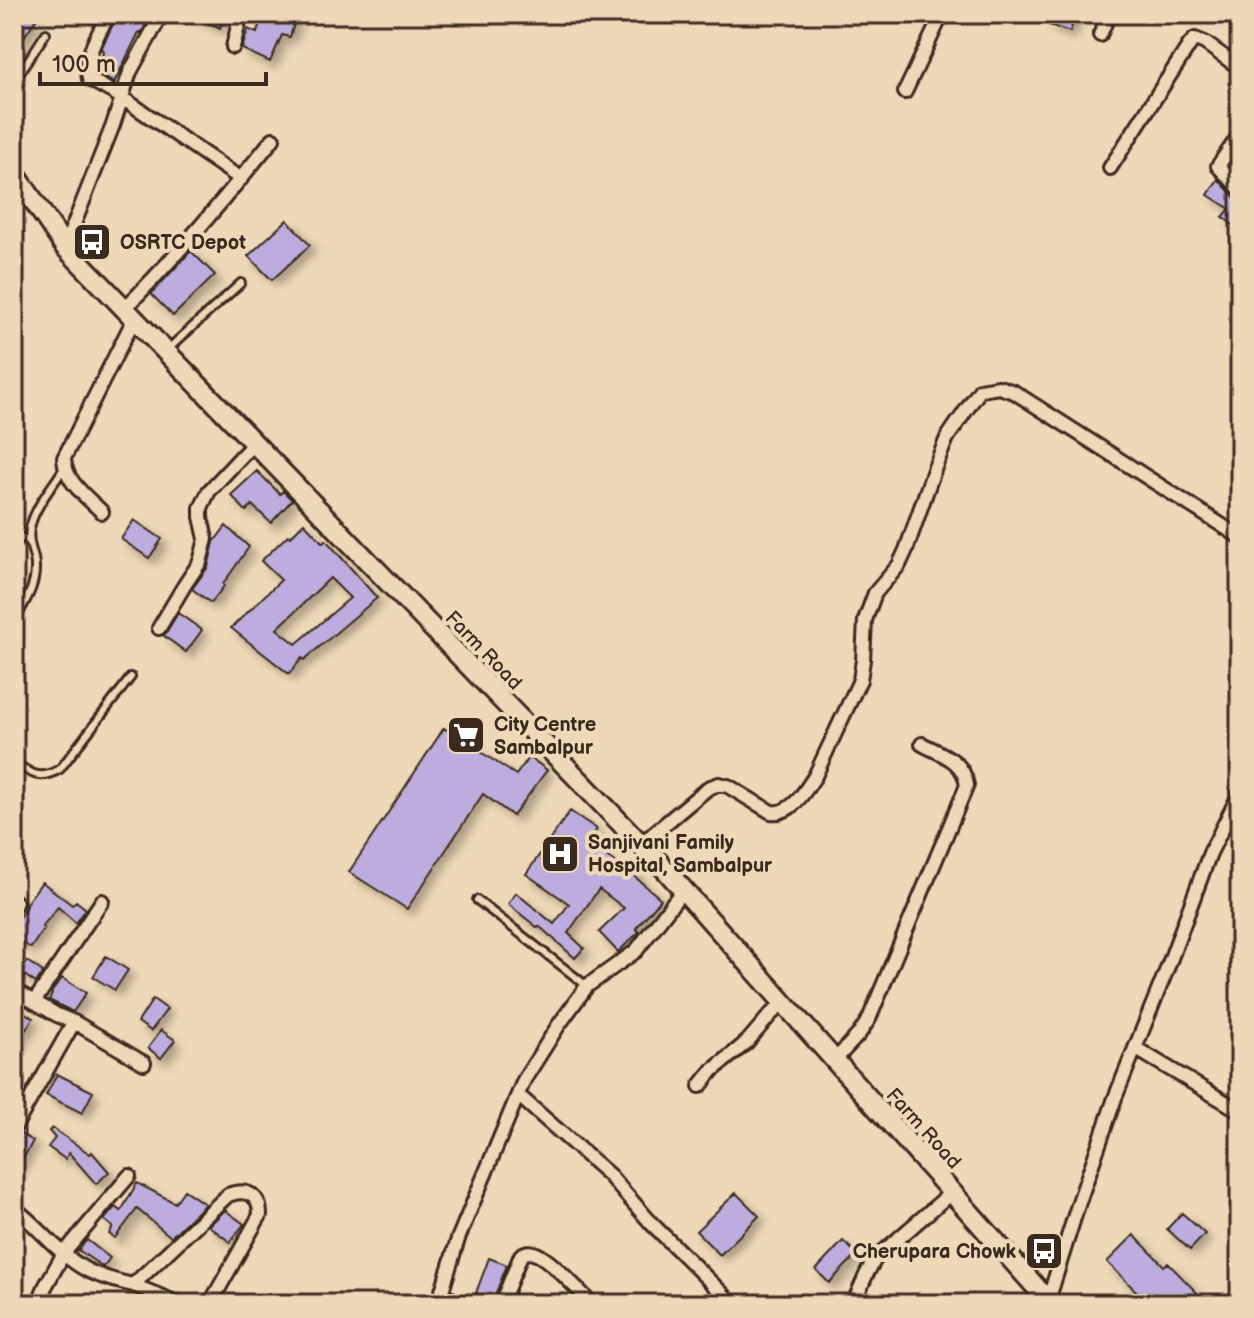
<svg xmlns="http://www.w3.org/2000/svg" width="1254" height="1318" viewBox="0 0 1254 1318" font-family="'Balsamiq Sans',sans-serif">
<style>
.building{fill:#bdadde;stroke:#3b2a1e;stroke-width:2;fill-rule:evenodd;filter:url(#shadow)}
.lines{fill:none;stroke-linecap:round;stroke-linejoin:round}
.service-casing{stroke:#3b2a1e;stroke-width:12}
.minor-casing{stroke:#3b2a1e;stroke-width:18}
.secondary-casing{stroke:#3b2a1e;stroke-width:24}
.service{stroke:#edd9b7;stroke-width:6}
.minor{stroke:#edd9b7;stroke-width:12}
.secondary{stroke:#edd9b7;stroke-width:18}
.labels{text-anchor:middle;stroke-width:8;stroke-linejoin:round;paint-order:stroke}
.poi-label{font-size:20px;font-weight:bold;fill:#3b2a1e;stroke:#edd9b7;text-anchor:start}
.street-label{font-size:20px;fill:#3b2a1e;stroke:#edd9b7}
</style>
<defs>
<filter id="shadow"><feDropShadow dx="6" dy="6" stdDeviation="4" flood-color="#0004"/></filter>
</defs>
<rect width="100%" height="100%" fill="#edd9b7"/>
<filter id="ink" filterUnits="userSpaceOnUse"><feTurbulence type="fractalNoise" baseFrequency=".0125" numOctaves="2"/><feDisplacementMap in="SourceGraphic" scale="16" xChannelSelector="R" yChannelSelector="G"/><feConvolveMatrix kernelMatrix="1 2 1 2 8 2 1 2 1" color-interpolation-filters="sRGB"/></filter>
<g filter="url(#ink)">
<path class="building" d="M14,14h14l8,5 -22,33z
M118,14h34l-11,19 -2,-1 -25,51 -17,-10v-10l7,-11 -3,-3z
M190,14h36l-6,14z
M262,14h35l-7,23 -8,-2 -12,27 -28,-13 6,-20 9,4z
M1053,14h23l-6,18 -21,-7z
M1218,179l20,22 2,-3v33l-17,-14 7,-8 -22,-14z
M287,220l23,25 -38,35 -24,-24z
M191,251l24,24 -42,41 -22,-22z
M257,471l23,23 3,-3 9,9 -21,23 -19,-18 -6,6 -15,-16z
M134,520l28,19 -13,19 -28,-19z
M304,523l19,20 3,-3 51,58 -73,62 -2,-2 -13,16 -58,-46 50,-48 -20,-19 27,-26 2,2zM330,578l20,20 -54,46 -19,-15z
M226,526l23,21 -26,37 1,2 -13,17 -19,-14 16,-22 6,-25z
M178,613l24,17 -16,22 -22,-16z
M444,728l72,47 13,-18 18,13 -34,46 -30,-22 -76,115 -58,-37z
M570,811l27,18 -9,14 36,25 2,-3 12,8 -3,4 26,22 -25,29 3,4 -21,20 -19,-20 25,-24 -25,-19 -31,44 16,15 -9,10 -36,-32 -1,2 -30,-24 8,-11 38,31 15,-20 -43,-30z
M42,882l30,23 4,-4 10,8 -10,14 -18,-16 -16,20 2,1 -13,20 -17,-10v-12l12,-20 -1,-1z
M106,956l22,14 -13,20 -22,-13z
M27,961l16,11 -7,11 -16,-11z
M62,978l24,15 -13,19 -24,-12 3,-6 -1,-1z
M153,999l14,10 -16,22 -13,-9z
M14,1006l19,12 -19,30z
M161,1030l14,10 -14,18 -13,-10z
M57,1074l36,18 -11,21 -36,-18z
M52,1128l38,26 2,-2 17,20 -13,12 -27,-31 -4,6 -17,-12 7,-9 -6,-7z
M21,1134l12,7 -19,34v-38z
M137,1183l38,20 9,-13 21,14 -34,33 -34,-28 -22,29 -6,-4 4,-7 -9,-7 11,-13 6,4z
M736,1193l23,23 -39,39 -24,-24z
M225,1210l19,14 -14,18 -21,-16z
M1182,1213l23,21 -15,16 -23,-21z
M1134,1235l30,31 4,-3 40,41h-59l-42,-42z
M87,1240l23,18 -7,9 -25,-17z
M843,1241l14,13 -28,29 -13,-13z
M489,1258l18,7 -14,35 -17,-7z"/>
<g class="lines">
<defs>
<path id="service" d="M14,82l32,-49
M167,350l74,-67
M14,534l15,7
M14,622c12,-21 25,-40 20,-64 -3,-11 -6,-18 -4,-30 5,-22 22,-41 34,-60
M14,762c17,12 26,19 46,7l71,-92
M477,900l110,86"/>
<path id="minor" d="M109,14c-11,21 -25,41 -20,65l32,18 120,82
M1100,35l9,-21
M233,47l8,-33
M905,92l37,-78
M1240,134l-22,32 22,23
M1110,168l80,-124 5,-5 10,4 35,25
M65,247l48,-122 17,-53 32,-58
M124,309c53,-53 102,-112 149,-170
M102,512c-16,-16 -37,-30 -38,-54l70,-139
M159,628l25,-42 16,-24 6,-23 -5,-22v-9l8,-17 45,-48
M641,844l67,-56 11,-4 9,2 43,26c21,3 34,-21 44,-36l45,-96 3,-20 2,-40 10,-27 24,-28 7,-15 29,-83 12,-29 33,-48 19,-3 15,5 226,145
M14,906l2,-4
M14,990l43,25 17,7 70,41
M34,1002l68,-101
M1135,1048l105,63
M835,1060l24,-26 10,-15 98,-234c-4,-25 -24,-30 -45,-41
M700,1086l12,-15 35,-29 24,-28 13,-11
M518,1095l91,80 43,49 81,80
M14,1128l60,-106
M14,1208c23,17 41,42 66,58 15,10 35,15 53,19l95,-90c19,-7 32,0 32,20l-50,89
M133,1285l47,19
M442,1295l21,9
M38,1304l7,-17 19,-34 65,-77
M438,1304l20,-65 66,-159 34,-54 29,-40 49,-35 47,-61
M501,1304l20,-49c4,-2 7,-4 12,-2 14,2 48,40 59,51
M853,1304l14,-31 8,-14 77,-67
M1047,1304l32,-102 36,-104 52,-129 43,-116 30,-60"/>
<path id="secondary" d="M14,172l51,75 598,620 388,437"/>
</defs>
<use href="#service" class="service-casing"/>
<use href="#minor" class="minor-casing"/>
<use href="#secondary" class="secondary-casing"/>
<use href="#service" class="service"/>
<use href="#minor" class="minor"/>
<use href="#secondary" class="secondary"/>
</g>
</g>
<defs>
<symbol id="bus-square" viewBox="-11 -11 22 22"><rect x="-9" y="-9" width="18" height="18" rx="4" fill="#3b2a1e" stroke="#edd9b7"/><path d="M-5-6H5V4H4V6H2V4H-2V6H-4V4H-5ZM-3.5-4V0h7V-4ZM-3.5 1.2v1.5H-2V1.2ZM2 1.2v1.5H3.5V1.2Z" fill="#fff"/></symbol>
<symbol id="supermarket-square" viewBox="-11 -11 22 22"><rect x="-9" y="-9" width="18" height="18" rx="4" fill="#3b2a1e" stroke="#edd9b7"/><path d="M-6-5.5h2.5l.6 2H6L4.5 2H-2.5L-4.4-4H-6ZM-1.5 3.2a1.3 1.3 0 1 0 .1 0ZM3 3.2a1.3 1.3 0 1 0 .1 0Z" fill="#fff"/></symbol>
<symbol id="hospital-square" viewBox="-11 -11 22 22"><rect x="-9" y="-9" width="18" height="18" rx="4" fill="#3b2a1e" stroke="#edd9b7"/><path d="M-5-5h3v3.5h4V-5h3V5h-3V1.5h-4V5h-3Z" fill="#fff"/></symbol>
</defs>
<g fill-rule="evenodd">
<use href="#bus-square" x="70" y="220" width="44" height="44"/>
<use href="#supermarket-square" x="444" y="713" width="44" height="44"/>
<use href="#hospital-square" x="538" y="832" width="44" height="44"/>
<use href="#bus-square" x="1022" y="1229" width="44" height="44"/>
</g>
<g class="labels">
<g class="poi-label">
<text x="120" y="249">OSRTC Depot</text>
<text x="494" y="731">City Centre<tspan x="494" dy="23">Sambalpur</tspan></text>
<text x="588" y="849">Sanjivani Family<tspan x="588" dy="23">Hospital, Sambalpur</tspan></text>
<text x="1016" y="1258" text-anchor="end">Cherupara Chowk</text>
</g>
<g class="street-label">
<text transform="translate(484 650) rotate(46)" y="7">Farm Road</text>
<text transform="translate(924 1128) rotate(48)" y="7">Farm Road</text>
</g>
</g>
<rect width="1254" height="1318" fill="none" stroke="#edd9b7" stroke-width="48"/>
<rect x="24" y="24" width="1206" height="1270" fill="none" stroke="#3b2a1e" stroke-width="3" filter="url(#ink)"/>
<path d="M40 72v12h226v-12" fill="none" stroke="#3b2a1e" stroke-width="4"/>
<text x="52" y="72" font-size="24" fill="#3b2a1e" stroke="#edd9b7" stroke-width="6" paint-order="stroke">100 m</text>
</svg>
